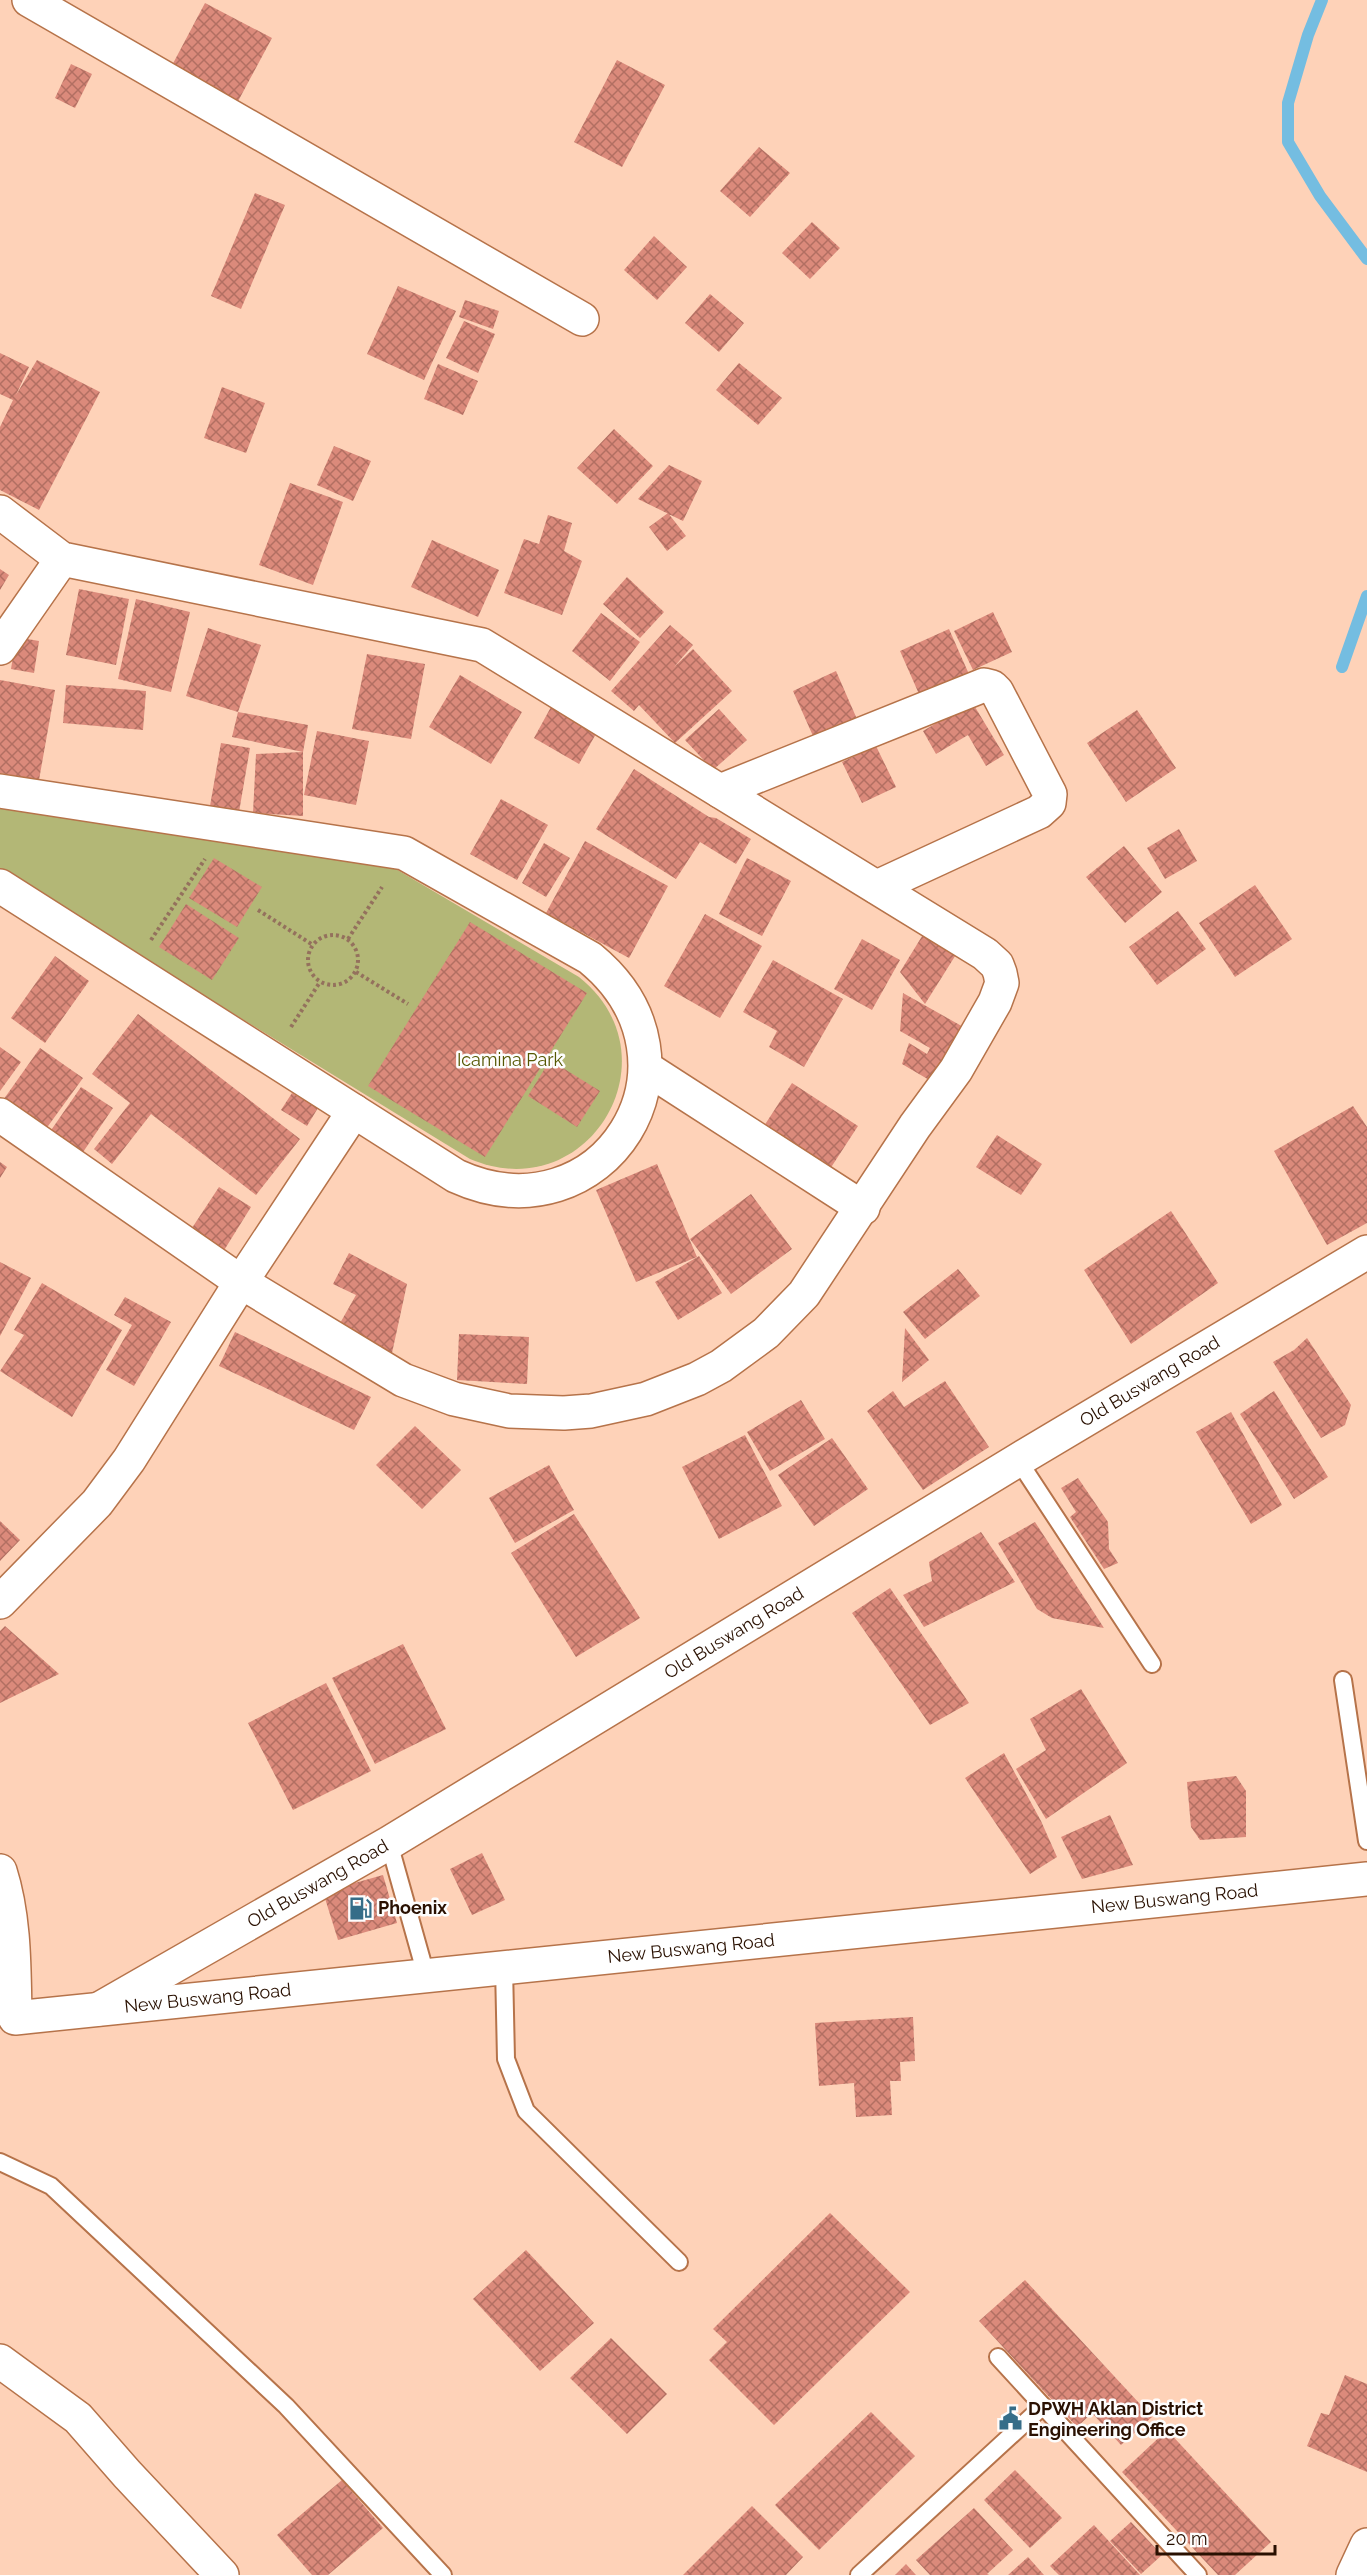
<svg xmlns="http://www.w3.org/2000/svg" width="1367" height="2575" viewBox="0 0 1367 2575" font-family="Raleway,sans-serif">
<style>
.park{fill:#b3b776}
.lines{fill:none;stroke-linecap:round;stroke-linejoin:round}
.stream{stroke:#74bde1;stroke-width:12}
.building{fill:url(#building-cross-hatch)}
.service-casing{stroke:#b6734a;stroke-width:20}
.minor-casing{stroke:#b6734a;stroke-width:36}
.tertiary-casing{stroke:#b6734a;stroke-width:36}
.path{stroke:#94715d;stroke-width:4;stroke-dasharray:3 3;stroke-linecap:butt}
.service{stroke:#fff;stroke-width:16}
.minor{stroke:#fff;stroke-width:33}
.tertiary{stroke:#fff;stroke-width:33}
.labels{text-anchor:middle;stroke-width:5;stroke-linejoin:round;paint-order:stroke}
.park-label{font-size:18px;fill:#555702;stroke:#fdfdfd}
.street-label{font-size:18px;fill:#291001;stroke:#fdfdfd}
.poi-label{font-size:18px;font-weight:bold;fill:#291001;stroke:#fdfdfd;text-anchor:start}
</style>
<defs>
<pattern id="building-cross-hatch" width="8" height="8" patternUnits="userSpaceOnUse" patternTransform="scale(1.5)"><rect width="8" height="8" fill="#db8a7b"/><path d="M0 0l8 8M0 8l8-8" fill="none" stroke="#b26f62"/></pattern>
</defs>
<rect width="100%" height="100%" fill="#fed2b8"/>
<path class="park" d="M0,806l389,59 190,112c100,80 9,232 -109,182l-470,-289z"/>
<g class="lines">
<path class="stream" d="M1322,0l-14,35 -20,68v39l32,54 47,63
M1342,667l25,-71"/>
</g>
<path class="building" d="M205,3l67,35 -36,67 -67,-34z
M617,60l48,25 -43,82 -48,-25z
M71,64l21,10 -17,34 -20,-10z
M759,147l31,26 -40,44 -30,-26z
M255,193l30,12 -44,104 -30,-13z
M812,222l28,26 -30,31 -28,-26z
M654,236l33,31 -30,33 -33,-30z
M398,286l58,25 -32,69 -57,-26z
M710,294l34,29 -25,29 -34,-29z
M465,300l34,11 -6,18 -34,-12z
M464,321l31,13 -17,39 -32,-15z
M0,353l29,14 -13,28 21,-35 63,32 -61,118 -39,-20v-63l13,-27 -13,-6z
M739,363l43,35 -24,27 -42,-35z
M438,364l40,17 -15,34 -39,-16z
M222,387l43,16 -19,50 -42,-15z
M614,429l39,37 -36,38 -40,-36z
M334,446l37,15 -18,40 -36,-16z
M669,465l33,16 -19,40 -45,-22z
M290,483l53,19 -30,83 -54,-20z
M668,513l18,23 -19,15 -18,-24z
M548,515l24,8 -8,28 18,10 -20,54 -58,-22 20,-54 15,5z
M432,540l67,30 -21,47 -67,-30z
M0,569l9,6 -9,15z
M627,577l37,35 -24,26 -37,-34z
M79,589l50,10 -13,66 -50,-10z
M136,599l54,13 -19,80 -53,-13z
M993,612l19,40 -39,18 -19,-39z
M601,613l39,29 -30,39 -38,-30z
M670,625l23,20 -19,22 19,-18 39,42 -57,52 -36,-38 -5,6 -23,-20z
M208,628l53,17 -23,67 -52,-16z
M949,629l23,52 -49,22 -23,-52z
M16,637l23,4 -5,32 -23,-4z
M367,654l58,10 -14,75 -59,-10z
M836,671l24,55 -43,19 -24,-54z
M460,675l62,37 -31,52 -62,-37z
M0,680l55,10 -16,90 -39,-7z
M66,685l80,6 -3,39 -80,-7z
M972,702l32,53 -18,11 -18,-31 -32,19 -13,-23z
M551,707l46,25 -18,32 -45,-26z
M719,709l28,31 -34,30 -28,-30z
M1137,710l39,58 -50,34 -39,-59z
M238,712l70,13 -5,27 -71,-15z
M317,731l52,10 -13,64 -52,-10z
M221,743l29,5 -11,64 -29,-6z
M876,746l20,41 -34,16 -20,-41z
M303,752v64l-50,-3 3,-59z
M634,769l75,48 7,1 35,21 -15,25 -36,-22 -24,37 -80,-50z
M501,799l47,26 -31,55 -47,-26z
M1179,829l18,32 -32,18 -18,-31z
M585,841l83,45 -39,72 -83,-45z
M544,843l26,15 -24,39 -24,-14z
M1124,846l38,46 -37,31 -39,-46z
M214,858l48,29 -25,40 -48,-29z
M747,858l44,23 -29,55 -43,-22z
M1255,885l37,54 -57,38 -36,-54z
M186,904l53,34 -27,42 -53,-33z
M1178,911l28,38 -49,36 -28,-38z
M705,914l57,32 -42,72 -56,-32z
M470,922l117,71 -102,164 -117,-71z
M924,933l33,20 -32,51 -25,-32z
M862,939l38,21 -28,50 -38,-21z
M55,956l34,25 -44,62 -34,-25z
M773,960l70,39 -39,68 -35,-20 8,-16 -34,-19z
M903,993l71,40 -38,51 -34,-20 7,-21 18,11 3,-6 -30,-17z
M138,1014l162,125 -44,56 -105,-81 -39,50 -18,-15 36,-46 -38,-29z
M0,1047l21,15 -21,29z
M40,1048l43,30 -40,55 -42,-30z
M550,1060l50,31 -23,36 -49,-31z
M792,1083l66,43 -28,43 -66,-43z
M81,1087l32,21 -34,50 -32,-22z
M292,1093l26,15 -11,18 -26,-16z
M1353,1106l14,21v96l-40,22 -53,-94z
M997,1135l45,29 -21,31 -45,-28z
M0,1162l7,5 -7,11z
M657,1164l40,93 -61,25 -40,-92z
M219,1187l32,20 -28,45 -33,-21z
M751,1194l41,55 -61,45 -41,-55z
M1171,1211l47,72 -87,61 -47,-74z
M349,1253l58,31 -15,69 -53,-28 17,-30 -23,-11z
M699,1256l23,37 -44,27 -23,-38z
M0,1262l31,16 -31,58z
M958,1269l22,27 -55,43 -22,-27z
M42,1283l80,47 -50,87 -72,-46 24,-36 -10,-5z
M125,1297l46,25 -37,64 -28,-16 26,-45 -18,-10z
M905,1328l24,32 -27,22z
M235,1332l136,65 -17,33 -135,-64z
M459,1334l70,3 -2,47 -70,-4z
M1307,1338l44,67 -6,20 -24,13 -48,-76 21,-12z
M945,1381l44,66 -66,43 -56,-79 26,-20 11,16z
M1274,1391l54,86 -34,22 -54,-85z
M801,1400l24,39 -55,32 -23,-39z
M1231,1412l51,93 -31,19 -55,-92z
M415,1426l46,44 -39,39 -46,-44z
M745,1435l37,71 -63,33 -37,-72z
M832,1438l36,51 -54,37 -36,-51z
M549,1465l25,45 -59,33 -26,-45z
M1078,1478l30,44 1,27 9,14 -14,6 -34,-52 6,-5 -15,-24z
M574,1514l66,104 -64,39 -65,-104z
M0,1521l20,19 -20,21z
M1035,1522l69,106 -52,-10 -15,-9 -39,-66z
M981,1532l34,50 -91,45 -21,-32 29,-14 -3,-19z
M890,1588l79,115 -39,22 -78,-112z
M5,1626l54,48 -59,29v-72z
M403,1644l43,85 -71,35 -43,-86z
M326,1683l45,88 -78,39 -45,-87z
M1081,1689l46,74 -81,56 -30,-50 30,-19 -16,-31z
M1004,1753l37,68 16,36 -27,17 -65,-96z
M1236,1776l10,15v46l-46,3 -9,-13 -4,-45z
M1110,1815l23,50 -51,14 -21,-42z
M482,1853l23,47 -33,15 -22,-46z
M383,1875l14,48 -59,17 -15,-48z
M913,2017l2,44 -15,1 1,19h-11l2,34 -36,2 -2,-34 -35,3 -4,-63z
M830,2213l80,79 -136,133 -65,-65 18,-18 -14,-13z
M526,2250l68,73 -54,48 -67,-72z
M1025,2280l127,137 -31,28 -29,-32 -15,14 -98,-106z
M611,2338l56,56 -40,40 -57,-56z
M1345,2375l22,9v88l-60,-26 14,-33 8,2z
M871,2412l44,44 -96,94 -44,-45z
M1167,2430l104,112 -36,33h-17l-96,-103z
M1015,2470l47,48 -32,30 -46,-48z
M342,2480l41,48 -55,47h-16l-35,-40z
M752,2506l51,51 -17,18h-103z
M974,2508l39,42 -26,24 2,1h-59l-14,-15z
M1131,2522l31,33 -21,19 -31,-33z
M1094,2525l46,50h-81l-9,-9z
M1028,2557l16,18h-36z
M906,2564l10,11h-21z"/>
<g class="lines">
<defs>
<path id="service" d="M1018,1460l134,204
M1343,1680l24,161
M389,1843l37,132
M504,1967l2,92 20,52 153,151
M0,2162l51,24 235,220 157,169
M998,2357l200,218
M859,2575l184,-169"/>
<g id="minor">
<path d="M29,0l553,319"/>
<path d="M0,512l62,47 420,86 503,309 12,11 3,8 2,10 -7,19 -39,68 -41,56 -111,168 -38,39 -45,33 -24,13 -51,20 -55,12 -27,2 -55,-2 -55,-12 -51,-19 -162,-98 -241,-167"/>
<path d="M0,648l62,-89"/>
<path d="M0,791l404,62 186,105c127,104 13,285 -134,218l-456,-290"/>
<path d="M720,791l264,-106 8,2 5,5 53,102 -1,9 -10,9 -162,75"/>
<path d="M646,1068l217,140"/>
<path d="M0,1602l97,-99 32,-43 112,-178 113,-171"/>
<path id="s1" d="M99,2009l290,-166 629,-383 349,-208"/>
<path d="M0,2361l78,57 49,56 95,101"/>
</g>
<g id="tertiary">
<path id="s2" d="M0,1871c15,47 14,98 15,147l1352,-139"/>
<path d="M1353,2575l14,-30"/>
</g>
</defs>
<use href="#service" class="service-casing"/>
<use href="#minor" class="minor-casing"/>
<use href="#tertiary" class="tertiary-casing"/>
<path class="path" d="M258,910l55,35
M308 960a25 25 0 1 1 50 0a25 25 0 1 1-50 0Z
M348,939l34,-52
M151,940l54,-81
M356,972l52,32
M291,1027l29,-45"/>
<use href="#service" class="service"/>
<use href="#minor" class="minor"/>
<use href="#tertiary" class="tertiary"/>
</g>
<defs>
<symbol id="fuel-bare" viewBox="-9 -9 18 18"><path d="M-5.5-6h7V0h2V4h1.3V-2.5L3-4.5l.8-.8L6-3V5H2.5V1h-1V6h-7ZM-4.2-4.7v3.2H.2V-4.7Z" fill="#366d88" stroke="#fdfdfd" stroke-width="2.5" paint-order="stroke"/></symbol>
<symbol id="civic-bare" viewBox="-9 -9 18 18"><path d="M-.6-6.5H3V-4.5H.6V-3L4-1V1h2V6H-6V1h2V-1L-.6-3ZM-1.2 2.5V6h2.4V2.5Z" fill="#366d88" stroke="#fdfdfd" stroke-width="2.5" paint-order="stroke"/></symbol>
</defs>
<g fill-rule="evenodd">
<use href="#fuel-bare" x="344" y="1892" width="33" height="33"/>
<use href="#civic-bare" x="994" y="2402" width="33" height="33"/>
</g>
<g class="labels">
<g class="park-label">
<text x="510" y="1066">Icamina Park</text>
</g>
<g class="street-label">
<text dy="6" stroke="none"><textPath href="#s1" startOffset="1224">Old Buswang Road</textPath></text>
<text dy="6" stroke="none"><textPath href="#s1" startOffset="738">Old Buswang Road</textPath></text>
<text dy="6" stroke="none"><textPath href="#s1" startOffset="252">Old Buswang Road</textPath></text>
<text dy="6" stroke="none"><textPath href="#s2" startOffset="1314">New Buswang Road</textPath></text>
<text dy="6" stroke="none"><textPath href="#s2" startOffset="828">New Buswang Road</textPath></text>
<text dy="6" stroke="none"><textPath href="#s2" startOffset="342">New Buswang Road</textPath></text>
</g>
<g class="poi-label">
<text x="378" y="1914">Phoenix</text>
<text x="1028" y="2415">DPWH Aklan District<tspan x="1028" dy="21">Engineering Office</tspan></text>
</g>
</g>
<path d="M1157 2545v9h118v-9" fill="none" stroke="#291001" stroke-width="3"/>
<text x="1166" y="2545" font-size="18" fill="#291001" stroke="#fdfdfd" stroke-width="4.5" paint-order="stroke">20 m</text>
</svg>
